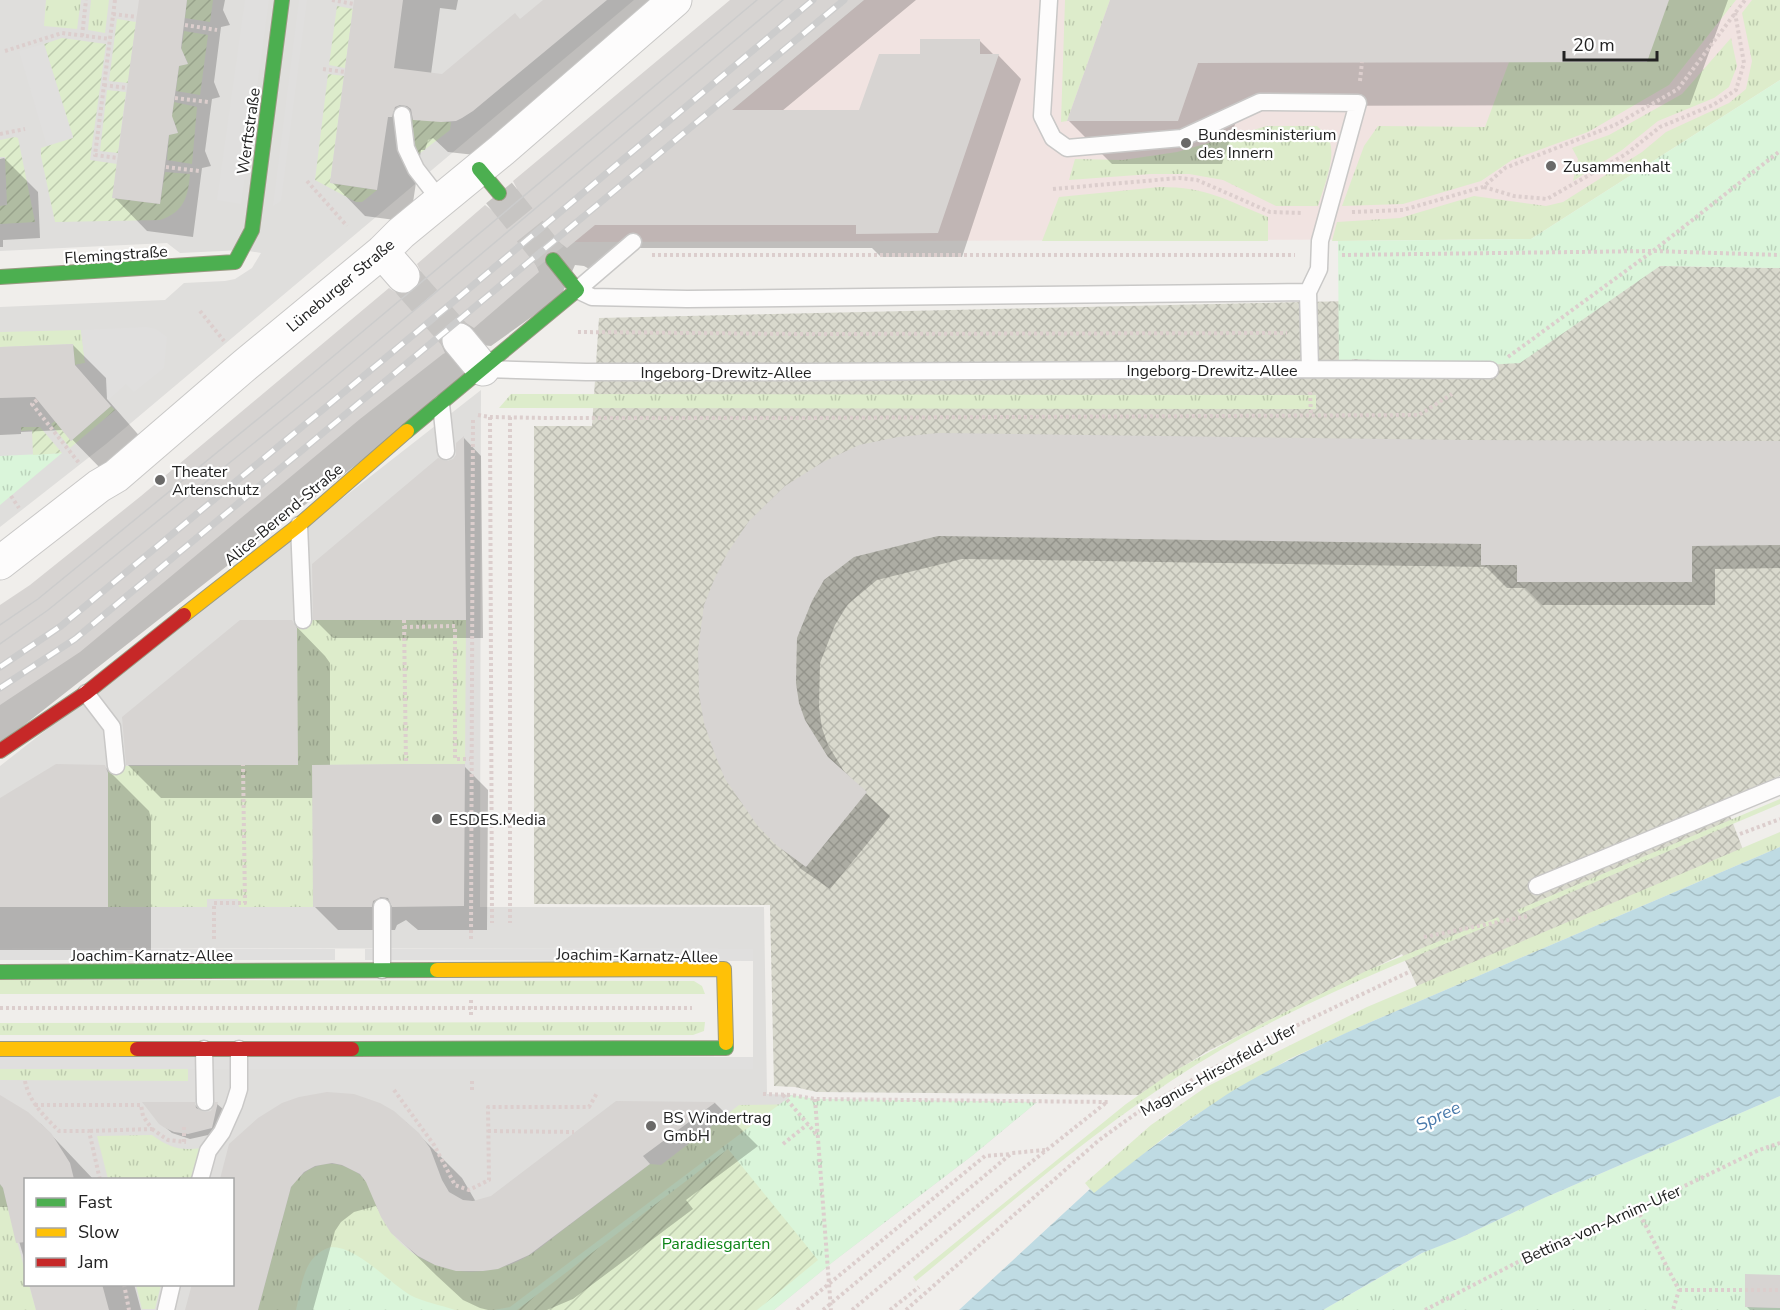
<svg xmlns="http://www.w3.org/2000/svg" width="1780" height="1310" viewBox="0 0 1780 1310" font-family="'Nunito Sans',sans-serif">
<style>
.residential{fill:#dfdedc;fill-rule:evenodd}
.commercial{fill:#f1e3e1}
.construction{fill:url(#construction-cross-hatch)}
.grass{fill:url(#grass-tufts)}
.park{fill:url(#park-tufts)}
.garden{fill:url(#garden-furrows)}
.parking{fill:#e0dfde}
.water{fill:url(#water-waves)}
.shadow{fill:#0003}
.building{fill:#d7d4d2}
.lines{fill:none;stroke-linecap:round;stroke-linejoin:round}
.street-tunnel{stroke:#c7c5c3;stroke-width:33;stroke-dasharray:33 16;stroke-linecap:butt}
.secondary-tunnel{stroke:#c7c5c3;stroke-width:33;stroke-dasharray:33 16;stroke-linecap:butt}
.lane-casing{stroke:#c9c8c7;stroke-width:19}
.street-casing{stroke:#c9c8c7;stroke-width:35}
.fast-casing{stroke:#999a82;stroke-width:16}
.slow-casing{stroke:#999a82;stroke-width:16}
.jam-casing{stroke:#999a82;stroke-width:16}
.path{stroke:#dccecd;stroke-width:4;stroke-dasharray:3 3;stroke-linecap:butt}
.lane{stroke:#fdfcfc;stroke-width:16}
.street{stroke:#fdfcfc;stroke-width:33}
.fast{stroke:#4caf50;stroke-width:14}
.slow{stroke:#ffc107;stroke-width:14}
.jam{stroke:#c62828;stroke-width:14}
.tram{stroke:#ccc;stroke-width:1.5}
.rail-casing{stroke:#ccc;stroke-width:7}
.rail{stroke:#fff;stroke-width:4.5;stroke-dasharray:14;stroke-linecap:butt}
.poi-dot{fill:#6a6968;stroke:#fff;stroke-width:2}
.labels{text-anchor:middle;stroke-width:4.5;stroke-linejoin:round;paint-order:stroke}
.street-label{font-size:16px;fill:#222;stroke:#fff}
.poi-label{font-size:16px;fill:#222;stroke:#fff;text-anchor:start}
.park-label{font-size:16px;fill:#0c8416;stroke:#fff}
.water-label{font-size:18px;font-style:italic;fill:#4a7aab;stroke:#fff}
</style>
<defs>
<pattern id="construction-cross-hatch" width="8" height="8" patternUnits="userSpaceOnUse" patternTransform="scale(1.5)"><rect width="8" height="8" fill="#d9d9cd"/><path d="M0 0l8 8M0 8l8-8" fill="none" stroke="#babab0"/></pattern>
<pattern id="grass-tufts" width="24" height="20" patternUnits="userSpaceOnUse" patternTransform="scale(1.5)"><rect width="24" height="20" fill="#ddeccb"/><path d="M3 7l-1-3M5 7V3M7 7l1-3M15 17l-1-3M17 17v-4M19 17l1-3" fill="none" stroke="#bdcaae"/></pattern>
<pattern id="park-tufts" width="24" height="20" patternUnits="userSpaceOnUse" patternTransform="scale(1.5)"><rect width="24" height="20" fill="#daf5da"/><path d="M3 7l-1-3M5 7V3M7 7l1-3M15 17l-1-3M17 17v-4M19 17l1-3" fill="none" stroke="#bbd2bb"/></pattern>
<pattern id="garden-furrows" width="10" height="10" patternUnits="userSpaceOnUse" patternTransform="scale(1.5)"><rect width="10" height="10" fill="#ddeccb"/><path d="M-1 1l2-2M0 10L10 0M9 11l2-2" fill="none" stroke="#bdcaae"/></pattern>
<pattern id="water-waves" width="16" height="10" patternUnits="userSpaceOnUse" patternTransform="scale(1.5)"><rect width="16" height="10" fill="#bfdbe3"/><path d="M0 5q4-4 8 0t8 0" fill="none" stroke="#a4bcc2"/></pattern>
</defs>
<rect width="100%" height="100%" fill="#f0eeeb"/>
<path class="residential" d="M0,0h634l-528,444 -106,83v-220l165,-7 19,-17 41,-2 10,-2 17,-11 9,-15 -18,-3 -63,3 -13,-10 -167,8z
M481,390l-1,517h284l3,187 25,1 23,4 222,3 -64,53 -139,106 -60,49h-774v-241h753v-120l-753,-1v-182zM26,1180h206v104h-206z"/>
<path class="commercial" d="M864,0h916v80l-249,159 -957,3z"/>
<path class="construction" d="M1660,266l120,2v508l-56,24 23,60 -324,139 -21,-45 -196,98 -67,43 -322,-3 -22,-5 -21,-1 -4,-181 -236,-1v-478h58l7,-108 751,-17z"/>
<path class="grass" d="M46,0h35l-4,29 -33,-3z
M91,0h18l-4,33 -17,-3z
M1065,0h45l-43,121 -6,1z
M1669,0h67l-67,85 -81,47 -76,28 -31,21 -78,23 -61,2 22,-60 14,-20 107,1 24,-65z
M1752,0h28v80l-249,159 -199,2 5,-19 63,-4 74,-22 72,10 17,-4 79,-50 24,-20 63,-29 17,-14 6,-28 -10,-48z
M1731,38l6,28 -8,21 -15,11 -56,23 -36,29 -49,31 5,-22 -6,-11 37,-13 73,-41z
M1267,126h50c3,3 7,6 10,10 12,16 -4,53 -9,70h-42l-53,-26 -34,-6h-38l-82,6 6,-21 48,1 54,-8z
M1160,187c47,0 66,13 108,30v24h-226l17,-44z
M81,330l4,33 -10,2 -2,-21 -73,3v-15z
M511,394l805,1v14l-817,-1z
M297,620h169l-1,144 -152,1v142h-74l-1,-8h-31v8h-99v-141l189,-1z
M1780,799v5l-260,110 -3,-4z
M1780,832v15l-407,174 -84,38 -93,56 -30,21 -72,58 -9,-11 66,-58 55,-38 161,-80z
M1498,917l2,4c-93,39 -189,77 -276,127 -112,65 -209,152 -308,233l-3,-4 213,-173 43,-30 75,-41 122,-62z
M0,980l694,1 8,5 3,8h-705z
M705,1022l-1,9 -11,4h-693v-12z
M0,1068h188v13l-188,-1z
M807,1104l-33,206h-516l33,-123c14,-20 36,-30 59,-18 7,3 13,7 17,14 9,16 12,34 24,49 13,17 31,29 51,35 23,8 50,5 72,-4 18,-7 33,-21 49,-33 29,-22 58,-44 87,-66l11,1 78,-60z
M152,1135c18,13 28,16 49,13l-10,31h-83l-11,-43z
M0,1184l3,4 22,83 1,13 3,1 7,25h-36z
M136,1285h25l-6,24h-13z"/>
<path class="park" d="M1780,80v188l-120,-2 -140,97 -35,2 -133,-6 -6,17h-7l-1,-135 193,-2z
M62,453l-62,52v-49z
M792,1095l23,4 222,3 -64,53 -139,106 -60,49h-280l16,-3z
M1780,1096v179h-35v32l35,1v2h-457l103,-59 34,-13 84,-40z
M331,1247c27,0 56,34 79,48 13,7 31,10 45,15h-159c6,-25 7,-55 35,-63z"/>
<path class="garden" d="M187,0h26l-3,22 -25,-4z
M337,6l16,3 -8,59 -16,-3z
M117,19l19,3 -8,61 -19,-2z
M184,31l24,4 -8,60 -24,-4 3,-25 9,-3 -5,-10 -2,-1z
M62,38l44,6 -16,116 27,4 -4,34 47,6 5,-32 25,2c-2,23 -6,38 -30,46l-105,2 -14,-66v-8l32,-11 -29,-93z
M328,74l16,2 -14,107 47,7 -15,12h-6l-41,-22z
M107,90l19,2 -8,61 -18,-2z
M174,102l23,5 -5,57 -25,-4 2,-25 9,-3 -4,-11h-3z
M410,119l41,3 -1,8 -31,24 -5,-2z
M15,137l3,1 17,84 -35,2v-18l7,-1 -2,-48h-5v-17z
M111,406l4,4 -45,38 -19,-24 4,-3 16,20z
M21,427h19l22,26 -29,2 -1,-25 -11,1z
M728,1149l90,111 -61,50h-240z"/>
<path class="parking" d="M245,0h24l-28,204 -24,-4z
M299,0h8l-26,201 -8,5z
M44,44l29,94 -26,8 -28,-95z
M146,327l10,2 11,8 -3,31 -30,24 -8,-8 -19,17 -32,-36 10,-2 -4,-33z
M0,948l335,1v11h-335z
M365,949h388v12l-388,-1z
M0,1057h753v12h-753z"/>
<path class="water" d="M1780,847v249l-236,102 -84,40 -38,15 -99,57h-364l131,-121 4,4c43,-35 86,-68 132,-98 47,-29 97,-52 147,-74z"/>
<path class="shadow" d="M140,0h85l-2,10 7,15 -9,2 -7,55 6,15 -8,2 -7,52 6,15 -9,2 -9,69 -46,-6 -33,-34z
M356,0h102l-2,10 -16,-2 -9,66 11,2 78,-55 26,-21h132l-203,155 -27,-3 -15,-14 -5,2 -3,10h-4l-11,72 -45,-6 -33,-34z
M732,0h184l-134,111h78l62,-56 57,-15 15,15h4l23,24 -59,178h-81l-9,-9h-253l-28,22 -7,-4 -9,-1 -14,31 -70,50 -10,-1 -13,32 -468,367v-137l31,-20 366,-292 11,1 8,-4 77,-80 10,1 9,-4z
M1112,0h616l-38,105 -449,1 -19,58h-110l-43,-43z
M4,158l34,34 2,46 -37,2v7h-3v-88z
M73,345l33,33 1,21 36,41 -38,33 -42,-43 -42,2v2l-21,1v-86z
M464,438l17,18 2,182h-150l-18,-18 131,-157 8,-3z
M1468,442h312v126l-65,1v36h-173l-17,-17h-18l-21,-21 -524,-8 -85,21 -29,24 -13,21 -15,38 -1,44 3,21 6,17 19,31 43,40 -60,73 -29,-20 -24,-25 -47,-291z
M292,622l33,34 5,7v103h134l24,24 -1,140h-69l-12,-10 -9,5 -2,5h-57l-24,-24v-108h-153l-33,-33z
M105,767l44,44 2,7v132h-151v-150z
M0,1101l41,23 53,56h-68v85l-17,-58h-9z
M616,1102l99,1 43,43 -72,54 7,9 -120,90 -26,11h-59l-8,-2 -17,-8 -26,-24 -45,-44 -16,-26 -22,6 -13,10 -6,9 -22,79h-127l46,-26v-104h-11l10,-35 175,-23 56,56 14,24 15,-5z
M194,1104l10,10 8,-2 5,-8 6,5 -6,24 -27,6 -18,-6 -12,-10z
M1780,1276v34h-30l-3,-3z
M31,1284h103l7,26h-103z"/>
<path class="building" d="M139,0h48l-6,48 7,16 -9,2 -7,50 6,17 -9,2 -9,69 -48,-6z
M354,0h49l-9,68 48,6 73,-61 5,6 23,-19h64l-134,111 -11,7 -6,3 -15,1 -28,-2 -2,-11 -4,-3 -7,-1 -5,2 -3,10h-4l-11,73 -47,-7z
M730,0h134l-132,110h127l20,-56h41v-15h60v15h19l-61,179 -82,1v-9h-261l-28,23 -8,-6 -8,-1 -9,4 -7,9v9l4,9 -65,56 -8,-5 -10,-2 -9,5 -6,8v10l4,9 -2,1 -83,65 -280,233 -80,53v-100l30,-20 111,-89 248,-208 9,6h9l8,-4 6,-9v-9l-4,-8 68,-59 8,6h10l8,-3 6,-9v-10l-4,-8z
M1110,0h559l-22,62 -449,1 -20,58h-111z
M73,344l2,21 36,41 -40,35 -36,-44 -35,1v-51z
M938,433l530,7 312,1v104l-88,1v36h-175v-17h-36v-21l-543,-8 -84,21 -30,23 -12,21 -15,37 -1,45 3,20 6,17 23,37 39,35 -61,75 -30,-22 -19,-20 -32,-46 -11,-27 -10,-29 -5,-29 -1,-44 6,-45 10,-25 14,-28 21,-31 36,-35 38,-24 36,-17 39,-8z
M464,436l2,184h-153l-1,-56 126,-106 9,3 6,-2 3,-4v-12z
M240,620h52l5,8 1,137h-172l-4,-48z
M56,764l49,1 3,8v134h-108v-109z
M406,764h59l-1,142 -72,1 -4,-9 -7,-1 -8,4 -1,6h-59l-1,-142z
M327,1092l27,2 26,9 14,8 25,22 11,15 12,32 7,12 14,8 10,1 18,-5 125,-95 100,1 -73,54 7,8 -121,91 -31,14 -15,2h-27l-21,-6 -17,-9 -27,-23 -10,-16 -15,-35 -6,-8 -18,-9 -10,-2 -17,3 -11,6 -13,15 -33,123h-73l7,-26h40v-105h-12l9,-35 29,-26 24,-15 17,-6z
M0,1095l28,17 23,21 19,30 4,16h-48v63l-10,1 -13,-55 -3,-4z
M142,1102h53l1,6 9,4 6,-1 4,-9h3l-6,26 -24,6 -14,-2 -9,-4 -6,-4z
M1745,1274l35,1v33l-35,-1z
M29,1284h73l7,26h-73z"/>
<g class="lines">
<path class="street-tunnel" d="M403,276l56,64"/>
<path class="secondary-tunnel" d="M499,193l54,67"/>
<defs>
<path id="lane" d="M1049,0l-7,116 11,22 14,10 115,-10 78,-36 98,1 -38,138 -1,28 -11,23
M402,115l4,33 10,21 24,31
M484,369l102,3h217l507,-3 -2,-77 -621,7 -95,-2 -15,-7 56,-48
M1310,369l180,1
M441,404l5,47
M299,525l4,95
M86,693l26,34 4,39
M1537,886l243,-100
M382,970v-63
M204,1049l1,53
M200,1180l8,-29 14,-19 12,-27 5,-16v-40
M166,1310l6,-26"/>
<path id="street" d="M382,252l21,24
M459,340l24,29
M0,563l99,-77 17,-10 129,-111 137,-113 19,-19 101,-83 173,-150"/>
<path id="fast" d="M479,169l20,24
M0,277l235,-15 17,-32 30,-230
M407,431l170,-141 -24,-30
M0,972l437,-2
M352,1049l374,-1v-5"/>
<path id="slow" d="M184,615l115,-90 108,-94
M437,970l287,-1 2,74
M0,1049h137"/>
<path id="jam" d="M0,751l86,-58 98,-78
M137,1049h215"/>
</defs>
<use href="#lane" class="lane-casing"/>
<use href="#street" class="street-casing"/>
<use href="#fast" class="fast-casing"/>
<use href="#slow" class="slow-casing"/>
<use href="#jam" class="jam-casing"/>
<path class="path" d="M115,0l-20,155 23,3
M332,0l22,4
M113,14l24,3
M185,25l32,5
M82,36l4,-36
M5,51l57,-18 48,6
M323,69l22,3
M1360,81l2,-19
M104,85l23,3
M175,98l33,4
M0,134l25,-5
M166,167l33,4
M307,181l40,45
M1484,187l30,9 33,3 79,-45 34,-27 53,-22 23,-15 8,-27 -9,-50
M1053,189l126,-11 18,2 73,32 33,1
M1352,212l51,-2 80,-23 22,-19 110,-43 63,-36 67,-89
M652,255h643
M1342,255l311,-4 127,4
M200,311l24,30
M578,332l225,2 484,-1
M1508,357l145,-106 127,-100
M1310,392l1,23
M37,400l-5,4 47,59
M478,415l12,2 55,1h259l615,-3 33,-21
M490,417l2,506
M510,417v506
M11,496l8,12
M404,620l2,144
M404,627l51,-1v133h15
M1740,834l40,-15
M1424,937l104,-21
M214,939v-36h31l-2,-138
M471,939l2,-521
M471,1000v17
M0,1008h692
M25,1081c4,21 20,36 34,50h30l11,49
M472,1081v10
M394,1090l40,55 21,40 14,5 20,-10 -1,-73h101l8,-14
M763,1094l29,1 23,4 293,3
M783,1095l34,40
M815,1099l16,211
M35,1105h106l2,11 9,13 -63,2
M152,1129l16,11 18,2
M488,1131l86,1
M184,1142v-17
M783,1144l25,-20
M1637,1209l42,81 -6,20
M124,1284l5,26
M1679,1290h101
M797,1310l188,-154 26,-2
M823,1310l189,-157 33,-3
M852,1310l158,-131 97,-77
M890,1310l29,-23
M906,1310l192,-169c22,-16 44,-33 68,-46 78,-46 163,-85 245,-124
M1425,1310l120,-62 92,-39 122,-59 21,-7"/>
<use href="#lane" class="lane"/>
<use href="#street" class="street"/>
<use href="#fast" class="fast"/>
<use href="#slow" class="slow"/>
<use href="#jam" class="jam"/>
<path class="tram" d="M0,625l38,-26 248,-203 471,-396
M0,644l48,-34 280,-227 455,-383"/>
<defs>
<path id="rail" d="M0,667l61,-41 386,-319 366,-307
M0,688l75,-49 769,-639"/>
</defs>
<use href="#rail" class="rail-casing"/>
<use href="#rail" class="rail"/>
</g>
<g class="poi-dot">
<circle cx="1186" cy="143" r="6"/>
<circle cx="1551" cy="166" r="6"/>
<circle cx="160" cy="480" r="6"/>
<circle cx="437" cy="819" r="6"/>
<circle cx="651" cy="1126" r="6"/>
</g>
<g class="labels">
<g class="street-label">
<text transform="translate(248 131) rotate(-82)" y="6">Werftstraße</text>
<text transform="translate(116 254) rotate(-4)" y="6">Flemingstraße</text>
<text transform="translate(340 285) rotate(-40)" y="6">Lüneburger Straße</text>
<text x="1212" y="376">Ingeborg-Drewitz-Allee</text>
<text x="726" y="378">Ingeborg-Drewitz-Allee</text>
<text transform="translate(283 514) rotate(-40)" y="6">Alice-Berend-Straße</text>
<text x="152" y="961">Joachim-Karnatz-Allee</text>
<text transform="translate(637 955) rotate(1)" y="6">Joachim-Karnatz-Allee</text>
<text transform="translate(1218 1069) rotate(-29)" y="6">Magnus-Hirschfeld-Ufer</text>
<text transform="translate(1601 1224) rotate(-24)" y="6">Bettina-von-Arnim-Ufer</text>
</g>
<g class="poi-label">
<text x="1198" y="140">Bundesministerium<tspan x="1198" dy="18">des Innern</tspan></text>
<text x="1563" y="172">Zusammenhalt</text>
<text x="172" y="477">Theater<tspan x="172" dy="18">Artenschutz</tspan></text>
<text x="449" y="825">ESDES.Media</text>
<text x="663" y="1123">BS Windertrag<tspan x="663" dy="18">GmbH</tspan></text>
</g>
<g class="park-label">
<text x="716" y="1249">Paradiesgarten</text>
</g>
<g class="water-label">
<text transform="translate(1438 1116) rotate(-25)" y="6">Spree</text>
</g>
</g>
<rect x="24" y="1178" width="210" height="108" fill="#ffffff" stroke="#a7a7a7" stroke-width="1.5"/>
<rect x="36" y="1198" width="30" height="9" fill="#4caf50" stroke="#a7a7a7" stroke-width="1.5"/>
<text x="78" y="1208" font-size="18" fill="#222222">Fast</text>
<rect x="36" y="1228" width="30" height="9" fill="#ffc107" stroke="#a7a7a7" stroke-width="1.5"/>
<text x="78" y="1238" font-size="18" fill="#222222">Slow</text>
<rect x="36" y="1258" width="30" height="9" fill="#c62828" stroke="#a7a7a7" stroke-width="1.5"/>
<text x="78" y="1268" font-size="18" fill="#222222">Jam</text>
<path d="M1564 51v9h93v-9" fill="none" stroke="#222222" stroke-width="3"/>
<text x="1573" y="51" font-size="18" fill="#222222" stroke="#ffffff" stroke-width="4.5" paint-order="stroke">20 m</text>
</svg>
